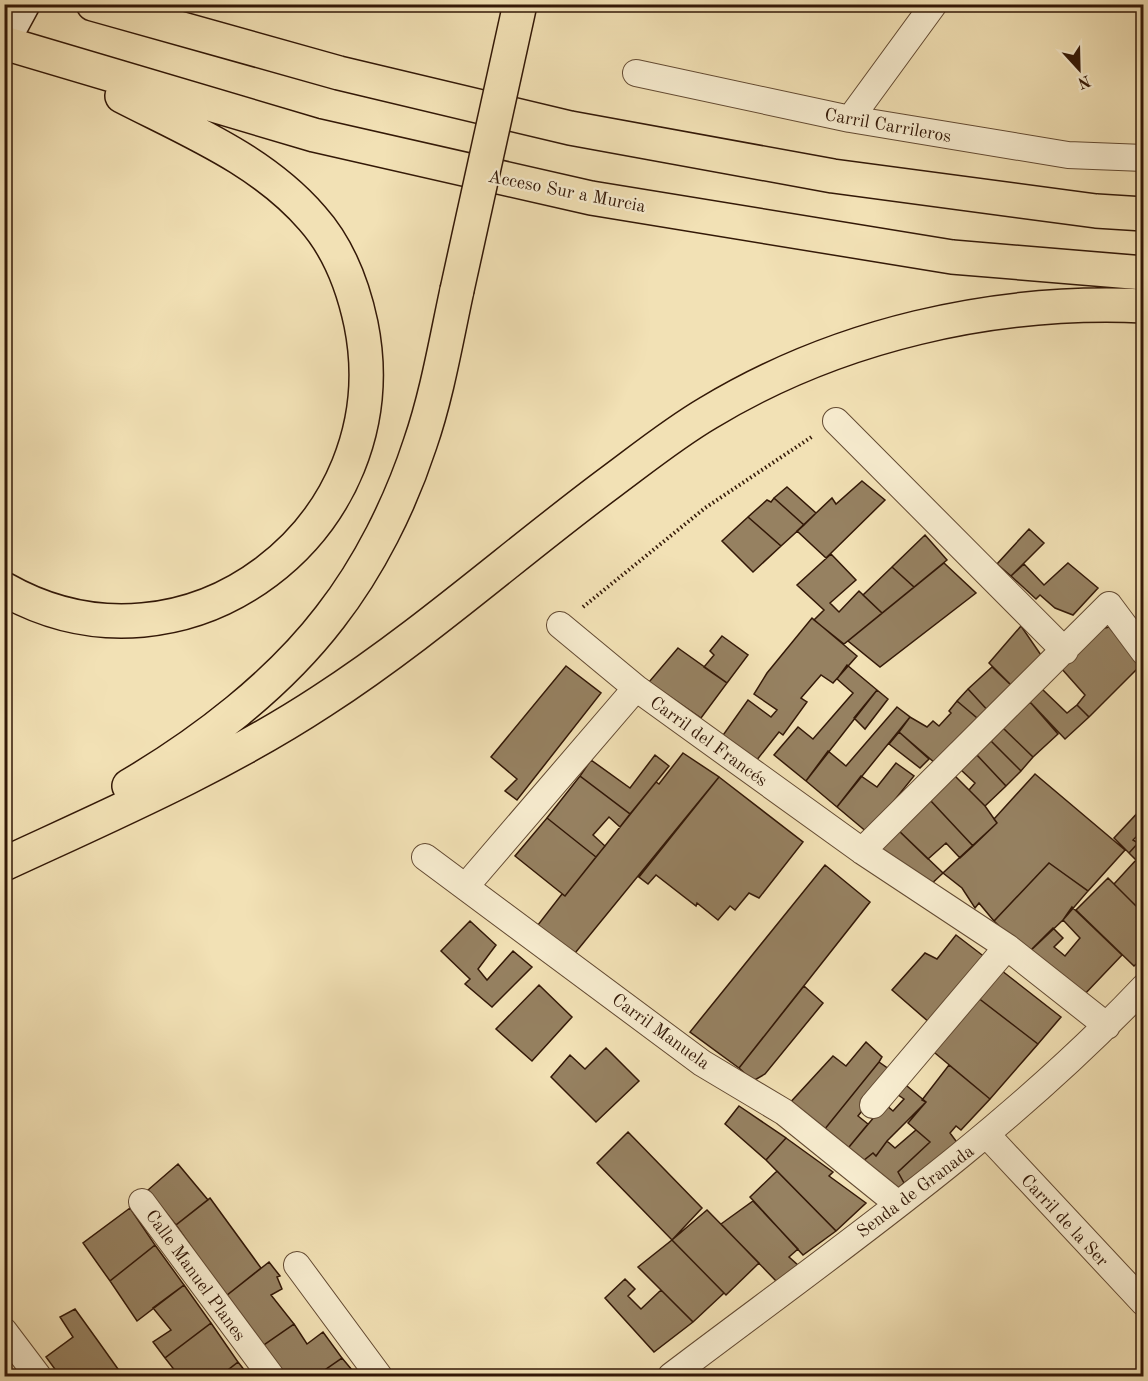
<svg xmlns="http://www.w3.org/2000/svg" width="1148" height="1381" viewBox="0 0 1148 1381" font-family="'Old Standard TT',serif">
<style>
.building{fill:#968161;stroke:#331807;stroke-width:1.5}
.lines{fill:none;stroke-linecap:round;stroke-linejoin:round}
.street-casing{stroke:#634a32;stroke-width:28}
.secondary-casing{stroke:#331807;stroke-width:36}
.highway-casing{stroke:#331807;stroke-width:36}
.path{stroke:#331807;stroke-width:4;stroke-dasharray:1.5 3;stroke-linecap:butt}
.street{stroke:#f7eccf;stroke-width:26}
.secondary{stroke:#f7eccf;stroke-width:33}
.highway{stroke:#f2e1b5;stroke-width:33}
.highway-bridge-casing{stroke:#331807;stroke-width:36;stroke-linecap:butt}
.highway-bridge{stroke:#f2e1b5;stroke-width:33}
.labels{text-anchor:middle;stroke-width:4.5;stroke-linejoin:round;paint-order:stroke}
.street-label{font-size:18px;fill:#331807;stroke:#f7eccf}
</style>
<rect width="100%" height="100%" fill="#f2e1b5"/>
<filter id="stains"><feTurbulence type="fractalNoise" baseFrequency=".00333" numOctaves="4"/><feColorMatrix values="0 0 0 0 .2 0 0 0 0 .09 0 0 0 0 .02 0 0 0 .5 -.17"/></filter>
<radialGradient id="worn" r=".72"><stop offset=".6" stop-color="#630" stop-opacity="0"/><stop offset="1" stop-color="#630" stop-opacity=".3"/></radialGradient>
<path class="building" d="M862,481l23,19 -59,58 -29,-27 35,-33 4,6z
M787,487l29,26 -12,12 -30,-27z
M774,498l30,27 -23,21 -33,-29 19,-17 4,2z
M748,517l33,29 -28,26 -31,-31z
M1029,529l15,14 -33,33 -14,-12z
M925,535l22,25 -33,27 -22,-20z
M831,554l25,26 -26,23 9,9 20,-21 23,22 -38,31 -30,-24 10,-10 -27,-25z
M944,563l32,30 -96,74 -32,-26z
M1068,563l30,25 -25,27 -18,-7 -15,-13 -4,4 -25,-23 13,-12 20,21z
M892,567l22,20 -32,26 -19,-18z
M812,618l45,38 -24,27 -12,-8 -20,23 6,4 -24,33 -4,-3 -23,29 -35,-23 27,-38 23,17 6,-7 -23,-16 13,-21z
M1021,626l22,32 -28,31 -26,-26z
M1109,627l32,38 -52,52 -12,-12 8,-10 -24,-27 36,-38z
M722,636l26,19 -21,28 -23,-16 10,-12 -4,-4z
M678,648l49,35 -26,35 -52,-36z
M847,665l30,25 -71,91 -32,-26 24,-28 15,12 40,-46 -16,-14z
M566,666l35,27 -84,107 -12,-9 12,-12 -26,-22z
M992,667l23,22 -24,25 -23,-25z
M968,689l23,25 -8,9 -26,-22z
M1042,689l25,24 10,-8 12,12 -24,22 -35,-37z
M877,690l11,9 -23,30 -11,-11z
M957,701l26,22 -48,40 -36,-31 11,-15 17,10 6,-6 6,5 12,-13 -2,-2z
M1030,702l28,32 -25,23 -30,-29z
M897,707l13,10 -73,90 -31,-26 22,-30 18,15z
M1003,728l30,29 -12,14 -30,-30z
M899,732l30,27 -9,9 -31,-24z
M991,741l30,30 -15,15 -30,-32z
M683,753l36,24 -148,181 -37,-28 28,-36 3,2 91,-114 3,2z
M976,754l30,32 -21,20 -16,-16 6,-7 -15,-14z
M655,755l14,11 -39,48 -50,-38 11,-16 39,28z
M896,763l18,13 -46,57 -31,-26 24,-31 16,11z
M1035,774l90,76 -37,41 -39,-28 -55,58 -15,-18 -4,5 -13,-20 -19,-15 54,-50 -3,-4z
M580,776l50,38 -10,13 -11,-10 -16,18 12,11 -9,11 -49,-39z
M955,776l30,30 12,17 -24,23 -43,-46z
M719,777l84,65 -44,56 -10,-5 -14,17 -5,-4 -12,14 -21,-17 -1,3 -40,-31 -8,9 -9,-7z
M930,800l43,46 -13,12 -14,-15 -18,16 -32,-31z
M1144,806v23l-11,11 5,3 -9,10 -15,-15z
M547,818l49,39 -31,39 -50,-40z
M896,828l47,45 -15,14 -51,-38z
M1138,843l6,6v65l-30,-30 22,-24 -7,-7z
M1049,863l39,28 -25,29 -36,34 -33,-33z
M825,865l45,37 -131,166 -49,-36z
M1108,878l36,36v43l-10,9 -58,-56z
M1072,907l50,48 -40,42 -55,-43 26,-26 10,10 -9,9 11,9 15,-18 -17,-18z
M470,921l26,24 -18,24 9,11 26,-29 19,16 -40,40 -27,-23 5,-5 -29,-28z
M956,935l30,23 -56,65 -38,-33 33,-37 12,6z
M997,967l64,50 -23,27 -65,-50z
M539,985l33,32 -40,44 -36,-32z
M804,986l19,17 -58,71 -12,7 -14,-13z
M973,994l65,50 -48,55 -61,-51z
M866,1042l16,15 -3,5 -59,73 -33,-29 46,-50 13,10z
M606,1048l33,33 -43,41 -45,-45 19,-22 15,14z
M879,1062l14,10 -35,44 10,8 -24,29 -24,-18z
M949,1065l41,34 -29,31 -5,-4 -6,7 9,12 -55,38 -6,-11 32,-30 -22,-19 18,-21 -4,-2z
M901,1081l25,21 -39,39 -11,15 -3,-3 -15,12 -14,-12 41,-49 8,7 11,-12 -10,-7z
M739,1106l47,32 -20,22 -41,-36z
M916,1130l14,12 -32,30 6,11 -12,10 -34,-28 15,-12 3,3 11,-15 8,7z
M628,1132l74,76 -30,32 -75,-77z
M786,1138l47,34 -4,4 37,27 -30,28 -70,-71z
M178,1164l30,36 -32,25 -28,-35z
M777,1171l59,60 -33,24 -53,-58z
M210,1198l51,70 -35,28 -50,-71z
M753,1201l45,48 -9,8 10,9 -21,17 -57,-59z
M130,1208l25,37 -45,36 -27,-38z
M707,1210l52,53 -33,32 -54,-55z
M672,1240l52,53 -31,29 -55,-55z
M155,1245l29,40 -47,36 -27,-40z
M269,1262l11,14 -3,1 5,12 -11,6 23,29 -33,23 -35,-51z
M625,1279l10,10 -7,7 13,13 20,-19 32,32 -39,30 -49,-54z
M184,1285l27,38 -46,35 -12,-16 18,-12 -18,-22z
M75,1309l23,32 25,35h-63l-14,-19 27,-20 -13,-20z
M211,1323l27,39 -18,14h-41l-14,-18z
M294,1324l13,20 16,-12 19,26 -26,18h-33l-22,-29z
M342,1358l15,18h-41z
M238,1362l11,14h-29z"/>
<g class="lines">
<defs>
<path id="street" d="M636,73l214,46 218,36 76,3
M850,119l84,-115
M836,421l229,230
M560,625l76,63 226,163 145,96 100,79
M862,851l247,-246 35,47
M425,857l277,206 82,49 114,92
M466,886l170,-198
M873,1105l134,-158
M987,1135l157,168
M142,1202l129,174
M297,1265l82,111
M4,1331l34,45
M671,1376c162,-123 332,-240 473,-389"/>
<path id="secondary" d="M4,39l19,-35"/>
<path id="highway" d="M93,4l246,69 231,55 263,48 263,35 48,3
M4,43l310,92 277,63 361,59 192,16
M4,589c183,104 398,-62 357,-265 -8,-38 -23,-77 -49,-106 -50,-58 -124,-88 -190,-122
M129,786c73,-43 149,-101 201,-169 39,-50 70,-112 90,-173 17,-49 26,-103 37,-154
M4,864c108,-50 219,-98 318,-163 102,-66 193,-148 290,-220 31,-23 62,-48 96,-68 129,-78 285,-114 436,-107"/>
</defs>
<use href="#street" class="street-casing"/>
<use href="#secondary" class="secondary-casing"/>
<use href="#highway" class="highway-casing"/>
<path class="path" d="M583,607l122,-99 108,-72"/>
<use href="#street" class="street"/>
<use href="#secondary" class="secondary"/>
<use href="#highway" class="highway"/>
<defs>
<path id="highway-bridge" d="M457,290l63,-286"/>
</defs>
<use href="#highway-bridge" class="highway-bridge-casing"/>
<use href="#highway-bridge" class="highway-bridge"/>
</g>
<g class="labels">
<g class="street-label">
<text transform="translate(888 125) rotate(10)" y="6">Carril Carrileros</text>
<text transform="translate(567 191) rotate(11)" y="6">Acceso Sur a Murcia</text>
<text transform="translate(709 741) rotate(36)" y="6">Carril del Francés</text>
<text transform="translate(661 1031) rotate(36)" y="6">Carril Manuela</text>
<text transform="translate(915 1191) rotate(-37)" y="6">Senda de Granada</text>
<text transform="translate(1065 1220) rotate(47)" y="6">Carril de la Ser</text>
<text transform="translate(196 1275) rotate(54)" y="6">Calle Manuel Planes</text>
</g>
</g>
<rect width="1148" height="1381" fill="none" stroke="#f2e1b5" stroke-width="24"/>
<rect x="6" y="6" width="1136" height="1369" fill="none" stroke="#331807" stroke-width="3"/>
<rect x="12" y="12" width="1124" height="1357" fill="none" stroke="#331807" stroke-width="1.5"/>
<g transform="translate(1079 69) rotate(158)" stroke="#f7eccf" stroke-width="4.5" paint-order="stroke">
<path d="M0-4.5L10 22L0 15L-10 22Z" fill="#331807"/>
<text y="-9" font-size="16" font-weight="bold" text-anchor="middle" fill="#331807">N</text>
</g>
<rect width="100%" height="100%" filter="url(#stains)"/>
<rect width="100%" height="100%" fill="url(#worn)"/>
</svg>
